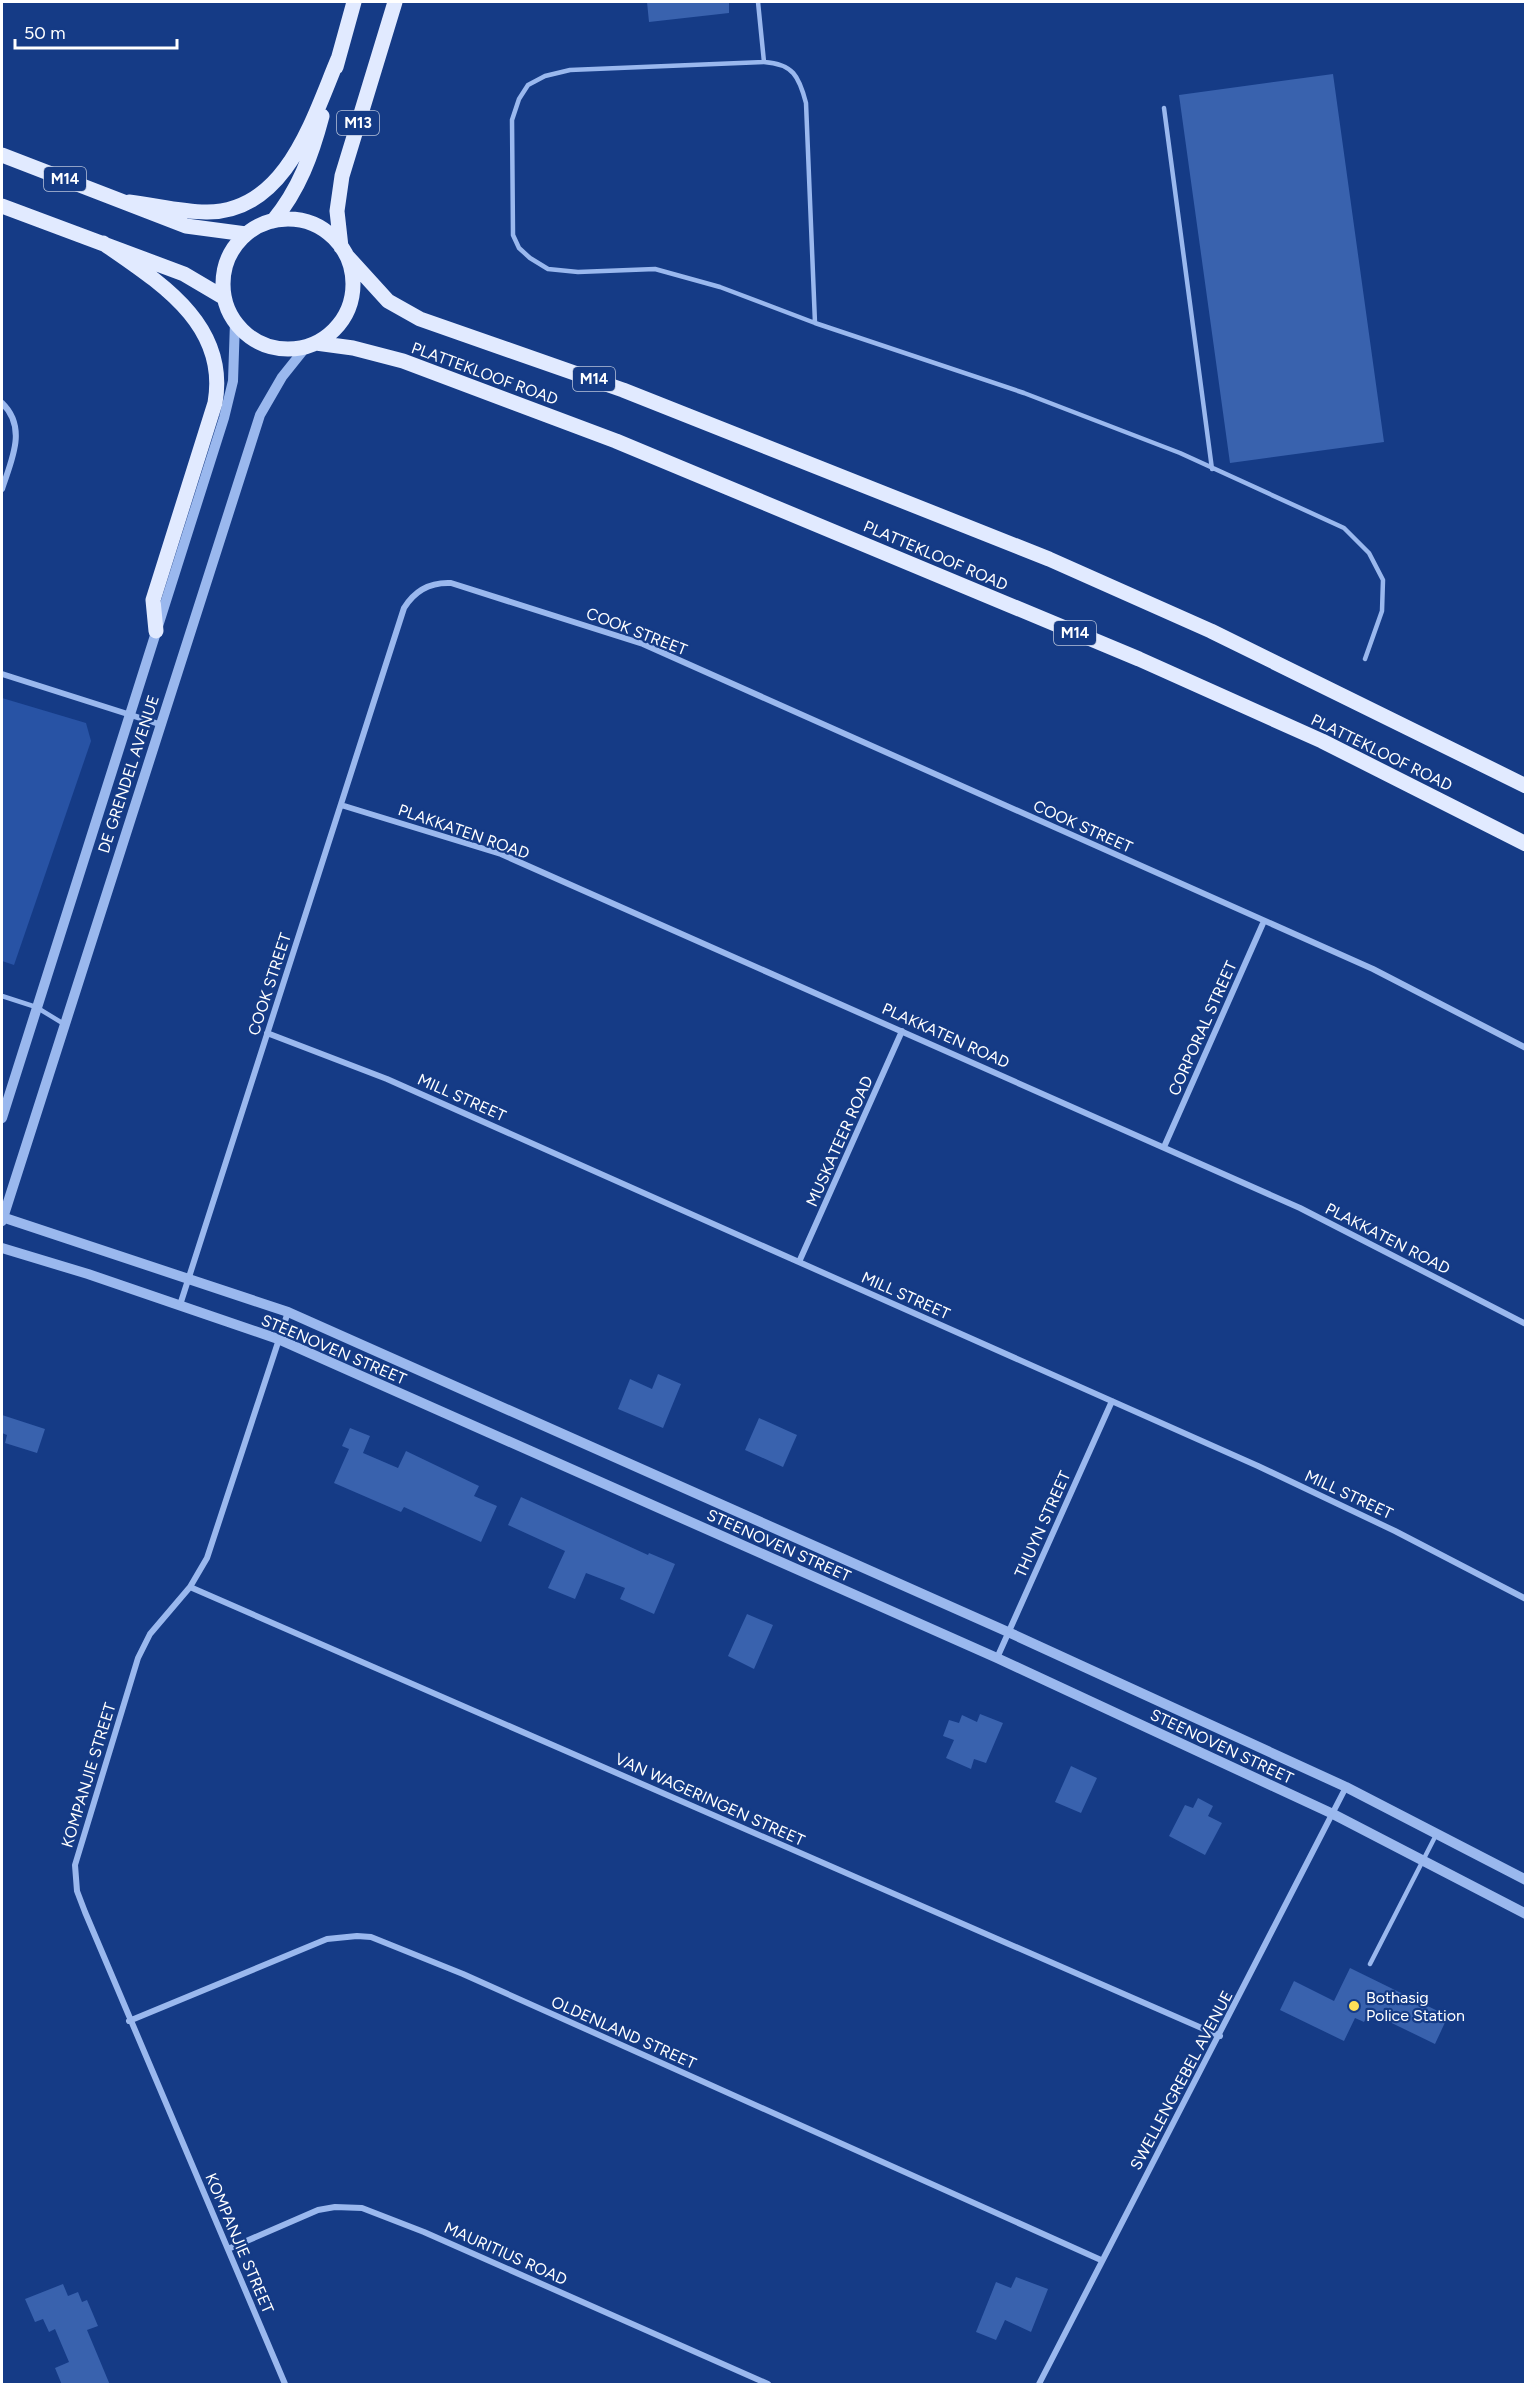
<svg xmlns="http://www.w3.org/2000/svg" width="1527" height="2386" viewBox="0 0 1527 2386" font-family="Figtree,sans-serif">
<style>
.green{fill:#2853a5}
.building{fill:#3962ae}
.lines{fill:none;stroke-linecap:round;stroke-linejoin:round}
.service{stroke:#9ab8ee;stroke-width:4.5}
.minor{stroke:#9ab8ee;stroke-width:6}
.tertiary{stroke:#9ab8ee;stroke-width:10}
.primary{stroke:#e1eaff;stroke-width:15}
.poi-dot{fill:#ffe057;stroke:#153b86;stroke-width:2}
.labels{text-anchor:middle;stroke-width:4.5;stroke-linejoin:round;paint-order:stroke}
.shield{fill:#153b86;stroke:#b9c4db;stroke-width:1.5}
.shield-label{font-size:15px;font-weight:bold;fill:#fff}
.street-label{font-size:16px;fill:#fff;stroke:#153b86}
.poi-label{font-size:16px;fill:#fff;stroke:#153b86;text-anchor:start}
</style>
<rect width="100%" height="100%" fill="#153b86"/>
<path class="green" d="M2,698l84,25 5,18 -77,224 -12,-4z"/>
<path class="building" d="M647,2h82v11l-80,9z
M1333,74l51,368 -154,21 -51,-368z
M658,1374l23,10 -18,44 -45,-19 12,-30 22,10z
M2,1415l43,14 -8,24 -32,-10 2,-8 -5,-2z
M759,1418l38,17 -14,32 -38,-17z
M350,1428l20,8 -7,17 35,15 8,-17 73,35 -5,10 23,10 -16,36 -77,-35 -3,5 -67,-29 15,-34 -7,-3z
M521,1497l127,58 1,-2 26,11 -21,50 -34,-15 5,-11 -39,-15 -11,26 -27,-11 17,-37 -57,-26z
M747,1614l26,11 -19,44 -26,-13z
M980,1714l23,9 -17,40 -12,-4 -3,10 -25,-11 8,-18 -11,-4 6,-16 10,3 3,-8 15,7z
M1071,1766l26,12 -16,35 -26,-11z
M1198,1798l15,8 -5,10 14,7 -17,32 -36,-19 16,-31 8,3z
M1350,1968l98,48 -13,28 -66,-32 -5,10 -9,-4 -11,23 -64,-31 14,-29 40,20z
M1016,2277l32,12 -17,43 -26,-12 -9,20 -20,-8 20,-50 15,6z
M63,2284l5,12 10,-4 4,10 5,-2 11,26 -11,4 23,55h-48l-7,-17 14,-6 -14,-33 -6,3 -6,-13 -8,3 -10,-23z"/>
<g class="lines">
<path class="service" d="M758,2l6,60
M1164,108l48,361
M815,323l-9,-220c-7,-27 -13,-39 -42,-41l-194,8 -25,6 -17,9 -9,14 -7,21 1,115 6,13 11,10 18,11 30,3 77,-3 65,18 95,36 209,70 156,60 164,75 25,25 14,27 -1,31 -17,48
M2,996l34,11 28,17
M1370,1964l66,-129"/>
<path class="minor" d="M2,403c26,25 9,58 0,86
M2,674l157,50
M341,805l160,49 799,354 226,116
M267,1033l120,46 871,387 137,65 131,68
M1164,1147l100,-226
M799,1262l103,-231
M180,1305l224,-697c11,-18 26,-26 47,-25l192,61 730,325 153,79
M190,1587l1030,449
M997,1658l115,-257
M129,2021l198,-82 30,-3 14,1 92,37 638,286
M228,2249l90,-39 17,-3 27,1 62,24 344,152
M285,2384l-200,-472 -8,-21 -2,-26 63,-207 12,-24 40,-47 17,-29 81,-246
M1039,2384l307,-597"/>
<path class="tertiary" d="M2,1118l222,-700 9,-37 2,-59
M2,1217l286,95 720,320 338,155 180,93
M2,1221l258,-806 22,-38 24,-30
M2,1248l86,26 190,65 719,319 336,156 193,100"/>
<path class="primary" d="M336,67l18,-65
M2,155l184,71 60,8
M129,202c26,3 52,10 77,10 80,1 107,-94 132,-153
M2,206l182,68 39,23
M223 284a65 65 0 1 1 130 0a65 65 0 1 1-130 0Z
M273,221c26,-31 39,-67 49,-105
M103,243c56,39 126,81 112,160l-62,197 3,31
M341,247l-4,-36 5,-35 53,-174
M347,256l41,45 32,18 203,71 426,169 162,72 315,155
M316,343l37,5 50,13 213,80 523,218 183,82 204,103"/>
</g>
<circle class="poi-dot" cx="1354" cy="2006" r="6"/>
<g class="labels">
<g class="shield">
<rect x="337" y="111" width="42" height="24" rx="4.5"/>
<rect x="44" y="167" width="42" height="24" rx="4.5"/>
<rect x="573" y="367" width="42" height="24" rx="4.5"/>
<rect x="1054" y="621" width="42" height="24" rx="4.5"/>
</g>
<g class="shield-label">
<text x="358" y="128">M13</text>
<text x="65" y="184">M14</text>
<text x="594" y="384">M14</text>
<text x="1075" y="638">M14</text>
</g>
<g class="street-label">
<text transform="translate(485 373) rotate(20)" y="6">PLATTEKLOOF ROAD</text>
<text transform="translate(936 555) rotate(23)" y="6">PLATTEKLOOF ROAD</text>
<text transform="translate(637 631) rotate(21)" y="6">COOK STREET</text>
<text transform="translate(1382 752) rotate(26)" y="6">PLATTEKLOOF ROAD</text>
<text transform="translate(128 774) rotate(-72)" y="6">DE GRENDEL AVENUE</text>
<text transform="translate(1083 826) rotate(24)" y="6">COOK STREET</text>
<text transform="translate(464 831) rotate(19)" y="6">PLAKKATEN ROAD</text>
<text transform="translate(269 984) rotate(-72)" y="6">COOK STREET</text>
<text transform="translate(1202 1028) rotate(-66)" y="6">CORPORAL STREET</text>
<text transform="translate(946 1035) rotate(24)" y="6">PLAKKATEN ROAD</text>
<text transform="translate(462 1097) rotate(24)" y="6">MILL STREET</text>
<text transform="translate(839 1141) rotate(-66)" y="6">MUSKATEER ROAD</text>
<text transform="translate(1388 1238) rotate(27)" y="6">PLAKKATEN ROAD</text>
<text transform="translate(906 1295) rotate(24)" y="6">MILL STREET</text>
<text transform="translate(334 1349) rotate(23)" y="6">STEENOVEN STREET</text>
<text transform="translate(1349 1494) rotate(25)" y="6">MILL STREET</text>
<text transform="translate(1042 1524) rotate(-66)" y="6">THUYN STREET</text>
<text transform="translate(779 1545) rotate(24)" y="6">STEENOVEN STREET</text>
<text transform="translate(1222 1746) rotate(25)" y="6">STEENOVEN STREET</text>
<text transform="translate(88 1775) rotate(-73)" y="6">KOMPANJIE STREET</text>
<text transform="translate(710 1799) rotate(24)" y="6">VAN WAGERINGEN STREET</text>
<text transform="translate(624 2032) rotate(24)" y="6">OLDENLAND STREET</text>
<text transform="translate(1181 2080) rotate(-62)" y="6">SWELLENGREBEL AVENUE</text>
<text transform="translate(240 2243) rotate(67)" y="6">KOMPANJIE STREET</text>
<text transform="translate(506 2253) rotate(24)" y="6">MAURITIUS ROAD</text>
</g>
<g class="poi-label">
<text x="1366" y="2003">Bothasig<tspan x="1366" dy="18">Police Station</tspan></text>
</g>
</g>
<rect width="1527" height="2386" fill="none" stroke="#ffffff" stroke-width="6"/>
<path d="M15 39v9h162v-9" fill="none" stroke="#ffffff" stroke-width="3"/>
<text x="24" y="39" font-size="18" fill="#ffffff" stroke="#153b86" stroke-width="4.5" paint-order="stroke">50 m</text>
</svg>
